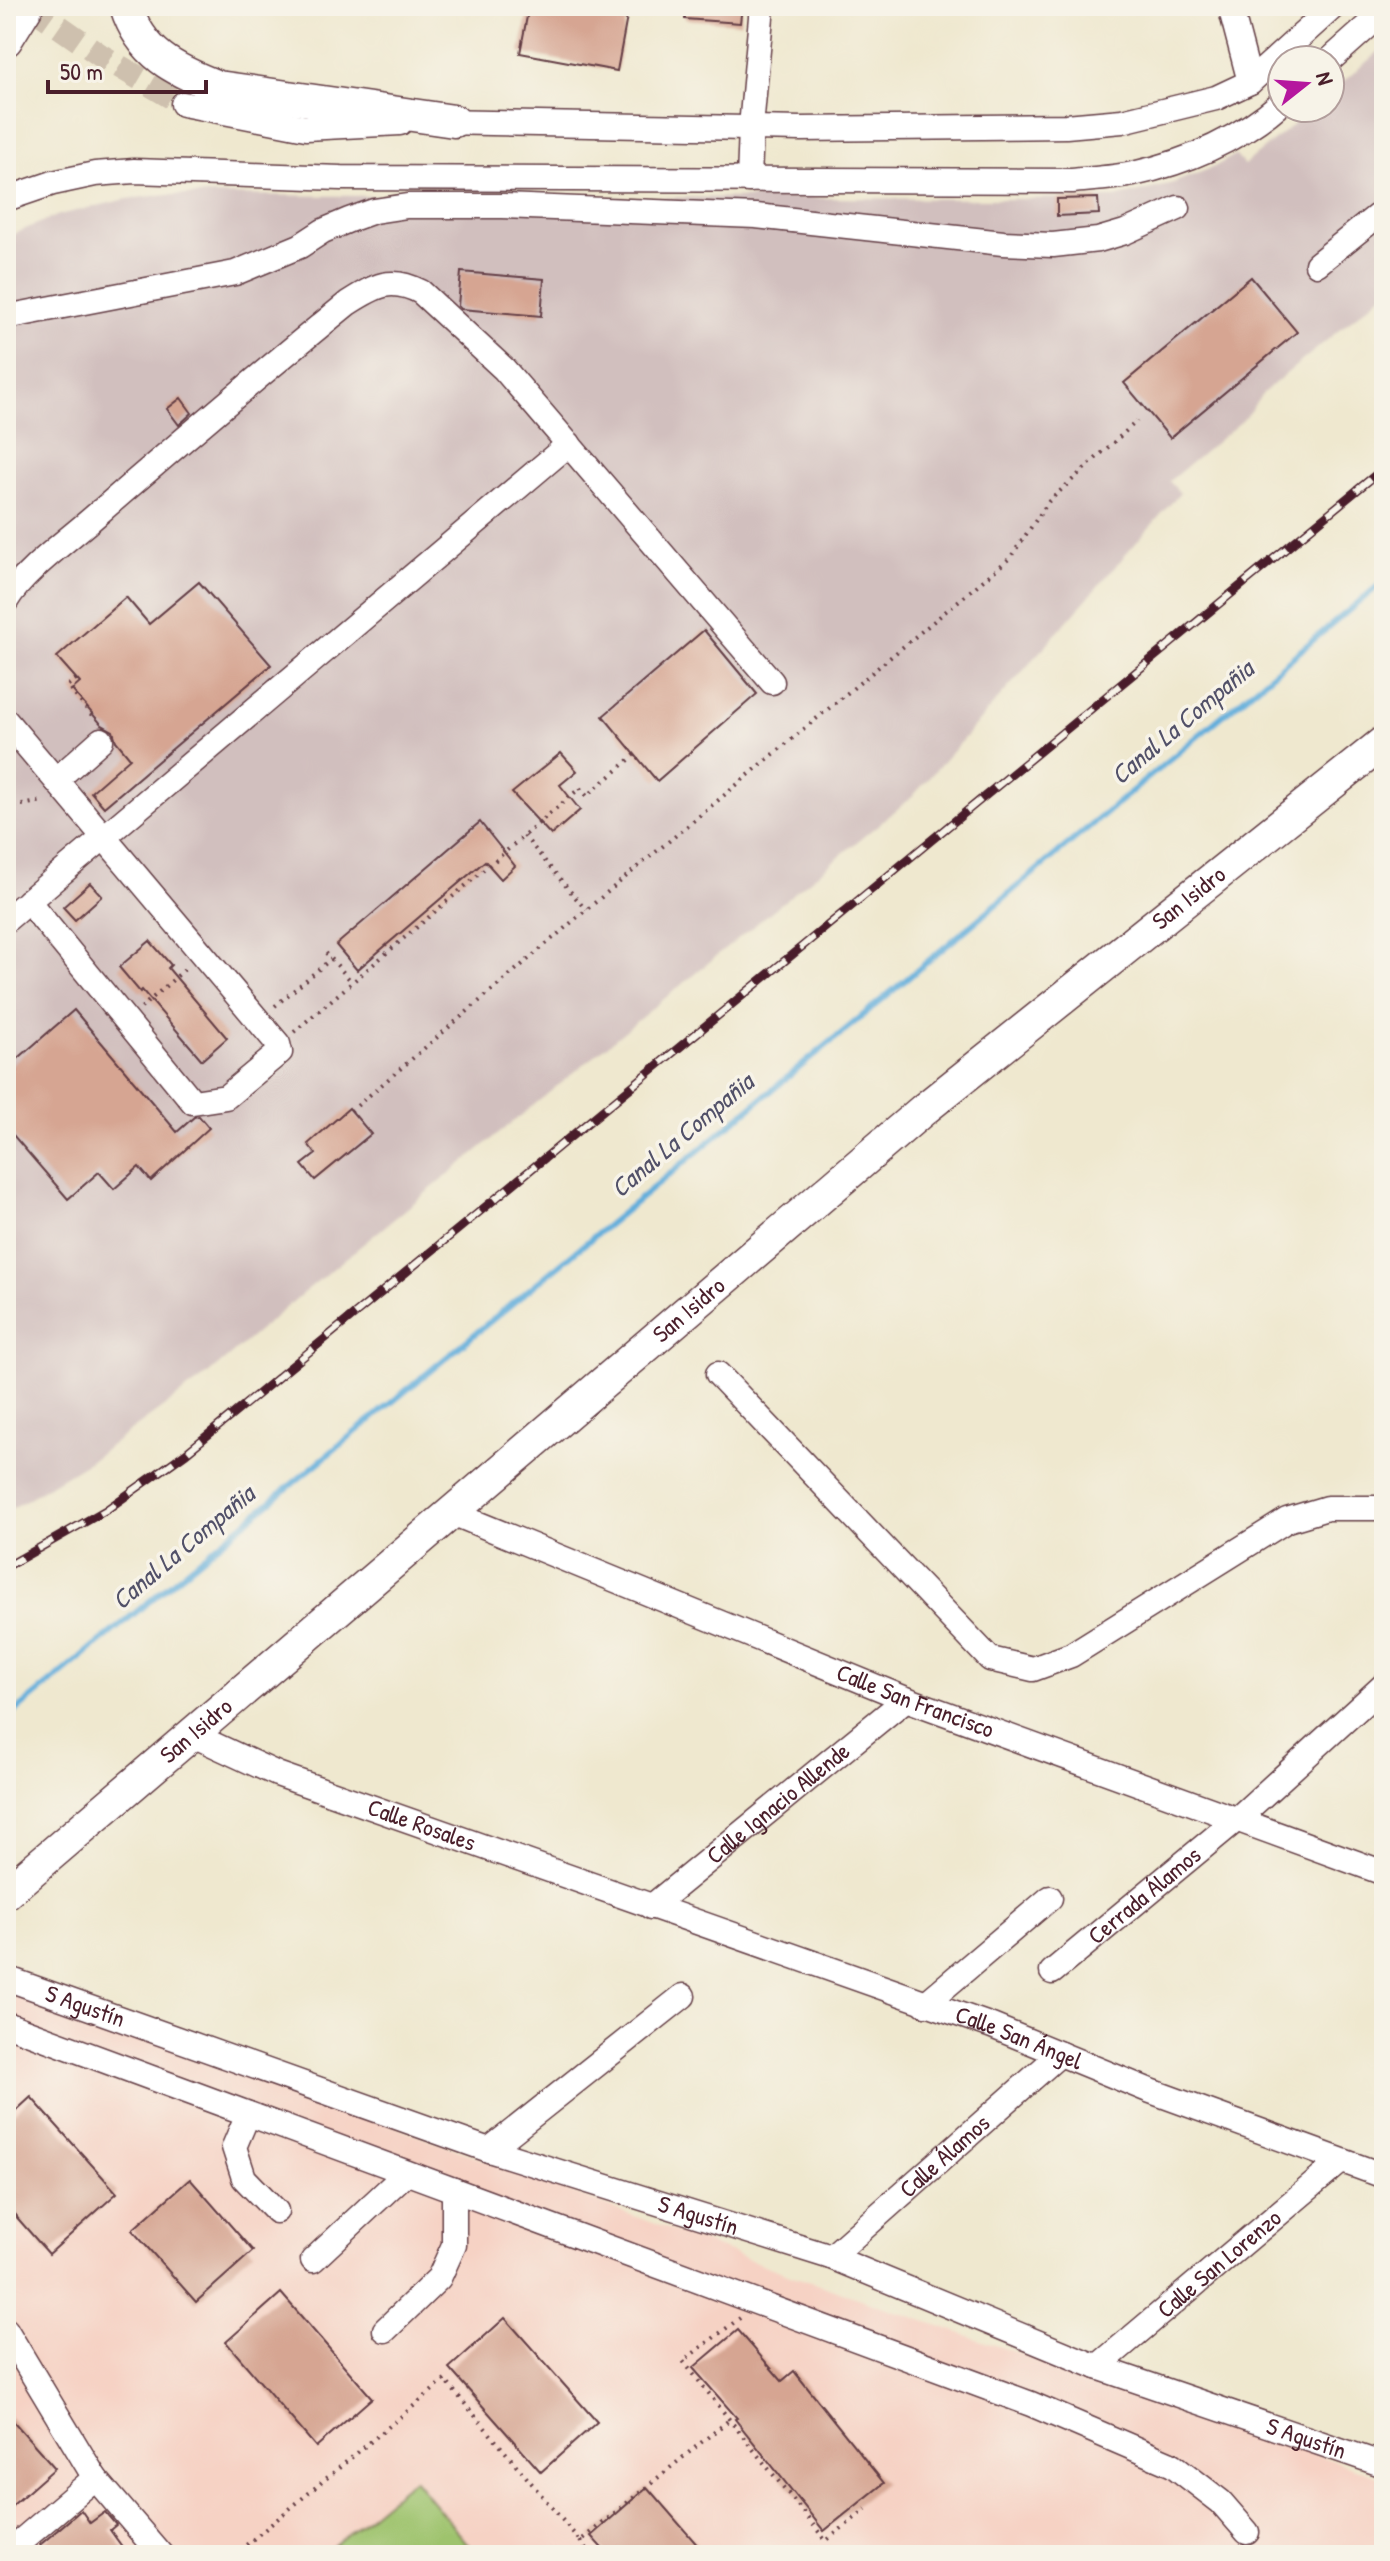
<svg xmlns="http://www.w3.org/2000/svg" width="1390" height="2561" viewBox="0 0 1390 2561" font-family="'Patrick Hand',sans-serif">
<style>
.built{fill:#f6d2c4}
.industrial{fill:#d1bfbe}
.green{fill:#9ec36d;stroke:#74714c;stroke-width:2}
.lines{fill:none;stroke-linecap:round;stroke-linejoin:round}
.stream{stroke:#62aedb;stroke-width:6}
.building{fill:#d6a592}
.minor-tunnel{stroke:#cec0ae;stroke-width:24;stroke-dasharray:24 12;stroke-linecap:butt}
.minor-casing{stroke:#633d44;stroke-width:27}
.major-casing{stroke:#633d44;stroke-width:35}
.path{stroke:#633d44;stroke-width:4;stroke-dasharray:2 6;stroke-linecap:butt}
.minor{stroke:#fff;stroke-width:24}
.major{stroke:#fff;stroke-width:32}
.rail-casing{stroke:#4a1f2b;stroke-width:9}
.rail{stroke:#f7f3e8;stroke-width:6;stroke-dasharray:18;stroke-linecap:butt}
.labels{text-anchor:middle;stroke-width:7;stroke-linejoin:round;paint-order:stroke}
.street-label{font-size:24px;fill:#4a1f2b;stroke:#f7f3e8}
.water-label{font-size:26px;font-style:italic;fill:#525169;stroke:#f7f3e8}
</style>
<rect width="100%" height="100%" fill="#f7f3e8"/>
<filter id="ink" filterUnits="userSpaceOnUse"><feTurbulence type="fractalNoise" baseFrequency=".0125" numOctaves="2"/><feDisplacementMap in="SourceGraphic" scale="16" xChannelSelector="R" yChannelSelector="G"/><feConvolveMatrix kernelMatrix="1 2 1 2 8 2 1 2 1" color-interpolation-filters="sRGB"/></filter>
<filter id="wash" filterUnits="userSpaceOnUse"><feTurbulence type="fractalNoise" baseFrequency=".006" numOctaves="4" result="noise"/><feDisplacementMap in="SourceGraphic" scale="32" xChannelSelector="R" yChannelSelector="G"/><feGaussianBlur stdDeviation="1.8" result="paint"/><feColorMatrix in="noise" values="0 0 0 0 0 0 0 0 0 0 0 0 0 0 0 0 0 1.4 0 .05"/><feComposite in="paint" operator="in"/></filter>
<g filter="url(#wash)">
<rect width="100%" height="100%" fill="#efe8cf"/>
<path class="built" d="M6,1980l787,296 591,202v77h-1378z"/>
<path class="industrial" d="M1384,47v246l-120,99 -21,28 -74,61 11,12 -268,304 -609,496 -101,86 -117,85 -79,48v-1275l53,-22 68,-16 35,-4 846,4 107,-1 53,-13 46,-18 21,-12 9,10 69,-57h17v-15z"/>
<path class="green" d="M414,2479l63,76h-155z"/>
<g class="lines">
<path class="stream" d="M6,1719l855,-702 523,-436"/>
</g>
<g id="blocks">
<path class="building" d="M529,6h100l-12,65 -97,-18z
M685,6h57l-2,17 -55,-4z
M1098,198l1,16 -42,2v-17z
M461,272l83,7 -3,37 -80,-7 -3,-3z
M1251,277l46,55 -127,106 -46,-55z
M181,398l11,15 -13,12 -12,-16z
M199,582l72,83 -167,142 -13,-15 39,-34 -14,-17 -3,-10 -11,-6 -30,-35 8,-7 -23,-26 69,-60 23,27z
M704,630l53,64 -100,87 -54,-65z
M561,753l16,18 -17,14 20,25 -29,25 -39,-42z
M480,822l35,44 -14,13 -16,-18 -128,109 -21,-25z
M90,883l12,13 -27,24 -12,-13z
M150,941l21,24 -3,3 59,70 -25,22 -60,-70 -2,2 -21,-25z
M74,1010l103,122 17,-15 5,-1 10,12 -58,53 -12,-14 -25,22 -15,-17 -31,27 -62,-72v-58z
M349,1108l22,26 -56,46 -13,-15 14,-11 -8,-10z
M31,2097l86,96 -68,61 -43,-49v-85z
M190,2179l63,72 -57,51 -64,-72z
M281,2293l91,105 -56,49 -90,-105z
M505,2318l92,104 -56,50 -92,-104z
M738,2330l44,51 12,-10 90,112 -60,48 -89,-112 2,-1 -44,-50z
M6,2413l49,55 -49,43z
M647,2487l59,68h-98l-17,-19z
M81,2510l9,13 15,-11 11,13 -6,5 18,25h-80l-8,-10z"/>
</g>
</g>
<g filter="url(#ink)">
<use href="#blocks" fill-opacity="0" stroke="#633d44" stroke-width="2"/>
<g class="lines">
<path class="minor-tunnel" d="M30,6l70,49 83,49"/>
<defs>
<g id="minor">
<path d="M1230,6l20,76"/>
<path d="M1330,60l54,-48"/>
<path d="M183,104l123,24 94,-5"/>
<path d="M436,122l365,7 265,-3 56,-5 94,-23 34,-16 84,-76"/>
<path d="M749,180l2,-53 11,-121"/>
<path d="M6,199l47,-16 42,-9 39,-3 207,7 731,3c20,-2 42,-3 61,-7 55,-12 107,-35 149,-72"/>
<path d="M1317,264l60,-48h7"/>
<path d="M6,317l229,-44 65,-27 23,-15 26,-11 25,-9 33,-5h96l253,10 247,27 50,2 45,-5 27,-8 53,-24"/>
<path d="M6,601c16,-28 63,-62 88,-84 84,-73 168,-144 254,-214 27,-17 42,-27 73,-11l83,77 268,313"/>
<path d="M6,721l272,323 2,8 -54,45 -33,5 -165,-201"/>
<path d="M56,780l45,-40"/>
<path d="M6,920l563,-476"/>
<path d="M718,1374l272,285 43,10 38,-14 216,-135 40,-12h57"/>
<path id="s1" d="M452,1513l454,186 478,174"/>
<path id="s2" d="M193,1735l84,39 715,252 156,64 236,86"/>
<path id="s3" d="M651,1907l255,-208"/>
<path id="s4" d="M1052,1972l185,-153 147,-134"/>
<path id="s5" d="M6,1978l483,172 342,107 266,110 287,98"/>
<path d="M925,2004l125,-106"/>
<path d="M6,2024l1025,380 142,61 48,37 26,30"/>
<path d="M248,2114l-14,33 10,31 32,33"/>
<path d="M489,2150l194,-154"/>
<path id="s6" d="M831,2257l229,-203"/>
<path d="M313,2260l93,-87"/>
<path d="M6,2330l89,148"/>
<path d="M385,2330l54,-52 15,-33v-55"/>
<path id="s7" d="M1097,2367l244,-206"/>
<path d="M6,2554l89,-76 66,77"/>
</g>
<g id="major">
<path d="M126,6c15,48 48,64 92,81l236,34"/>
<path d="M6,40l21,-34"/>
<path id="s8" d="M6,1893l917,-783 461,-368"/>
</g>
</defs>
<use href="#minor" class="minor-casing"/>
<use href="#major" class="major-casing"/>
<path class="path" d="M76,679l-9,7 28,33
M6,776l1,-17
M6,808l37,-7
M524,836l62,74
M326,953l26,29
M275,1006l56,-47
M141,1008l44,-39
M294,1032l286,-244 7,8 48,-41
M351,1111l235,-201 424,-352 39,-57 88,-80
M740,2318l-57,43 143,180 40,-32
M580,2541l11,14
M234,2555l211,-175 135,161 149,-121"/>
<use href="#minor" class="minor"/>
<use href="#major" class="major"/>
<defs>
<path id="rail" d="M6,1567l100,-57 80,-57 1198,-985"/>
</defs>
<use href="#rail" class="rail-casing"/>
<use href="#rail" class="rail"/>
</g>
</g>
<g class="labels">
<g class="street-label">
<text dy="8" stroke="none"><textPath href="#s8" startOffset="1546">San Isidro</textPath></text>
<text dy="8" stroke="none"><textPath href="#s8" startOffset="898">San Isidro</textPath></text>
<text dy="8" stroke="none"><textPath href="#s1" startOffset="500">Calle San Francisco</textPath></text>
<text dy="8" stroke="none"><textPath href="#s8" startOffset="250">San Isidro</textPath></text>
<text dy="8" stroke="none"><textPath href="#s3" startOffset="164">Calle Ignacio Allende</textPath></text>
<text dy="8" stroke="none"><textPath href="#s2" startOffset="246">Calle Rosales</textPath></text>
<text dy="8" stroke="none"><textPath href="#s4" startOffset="120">Cerrada Álamos</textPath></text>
<text dy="8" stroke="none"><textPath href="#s5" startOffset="84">S Agustín</textPath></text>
<text dy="8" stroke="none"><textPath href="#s2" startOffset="880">Calle San Ángel</textPath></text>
<text dy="8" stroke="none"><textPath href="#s6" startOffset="152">Calle Álamos</textPath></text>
<text dy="8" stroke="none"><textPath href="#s5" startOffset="732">S Agustín</textPath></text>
<text dy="8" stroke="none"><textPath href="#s7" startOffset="160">Calle San Lorenzo</textPath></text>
<text dy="8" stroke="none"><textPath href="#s5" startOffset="1380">S Agustín</textPath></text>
</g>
<g class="water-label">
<text transform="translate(1182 722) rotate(-40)" y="9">Canal La Compañia</text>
<text transform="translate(682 1135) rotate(-40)" y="9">Canal La Compañia</text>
<text transform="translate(183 1547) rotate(-40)" y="9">Canal La Compañia</text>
</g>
</g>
<rect width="1390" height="2561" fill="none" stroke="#f7f3e8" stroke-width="32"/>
<g transform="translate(1306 84) rotate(73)"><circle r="38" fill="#f7f3e8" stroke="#b29e9c" stroke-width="2"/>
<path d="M0-6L14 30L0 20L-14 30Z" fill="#b5179e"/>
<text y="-12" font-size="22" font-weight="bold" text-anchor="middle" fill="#4a1f2b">N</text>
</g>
<path d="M48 80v12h158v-12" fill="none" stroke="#4a1f2b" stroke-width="4"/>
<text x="60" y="80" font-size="24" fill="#4a1f2b" stroke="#f7f3e8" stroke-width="6" paint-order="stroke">50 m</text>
</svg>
